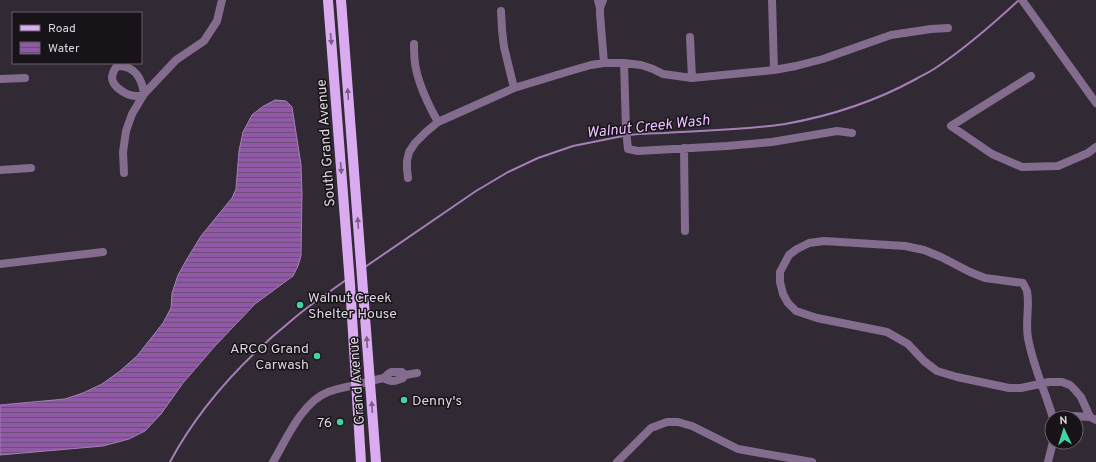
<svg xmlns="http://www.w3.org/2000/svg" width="1096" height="462" viewBox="0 0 1096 462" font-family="Overpass,sans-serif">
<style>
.water{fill:url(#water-rules);stroke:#a67fb7}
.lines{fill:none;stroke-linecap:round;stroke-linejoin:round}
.stream{stroke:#a67fb7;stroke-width:2}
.minor{stroke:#836c8e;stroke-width:8}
.tertiary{stroke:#836c8e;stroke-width:8}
.primary{stroke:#dbabf1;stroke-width:10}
.oneway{fill:#795f84}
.poi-dot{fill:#42d4a0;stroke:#171318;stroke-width:1.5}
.labels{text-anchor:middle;stroke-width:3;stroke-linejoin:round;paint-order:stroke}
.street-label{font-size:14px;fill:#dcd7de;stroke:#171318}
.poi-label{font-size:14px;fill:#dcd7de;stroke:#171318;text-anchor:start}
.water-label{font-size:15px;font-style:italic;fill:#ecc1ff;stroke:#171318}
</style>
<defs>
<pattern id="water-rules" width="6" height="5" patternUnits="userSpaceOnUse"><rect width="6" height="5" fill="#8f59a6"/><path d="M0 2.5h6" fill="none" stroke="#6c4e79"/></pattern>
</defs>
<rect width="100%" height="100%" fill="#312934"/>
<path class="water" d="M275,100l11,1 6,6 9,58 1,28 -1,63 -3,10 -5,10 -38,28 -40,42 -32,37 -22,31 -16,17 -16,8 -26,7 -103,9v-50l65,-6 18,-6 19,-9 18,-13 17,-15 26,-33 8,-15 1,-15 6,-18 9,-16 14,-23 31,-38 4,-9 3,-38 4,-19 9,-17 10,-8z"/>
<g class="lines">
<path class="stream" d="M628,135c12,-1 24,-2 36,-2 40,-3 81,-3 121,-9 45,-8 91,-23 131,-45 7,-4 14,-7 21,-12 30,-20 56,-43 82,-67
M365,267l111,-76 32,-19 30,-14 35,-12 50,-10
M170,462c30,-56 73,-102 122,-142 17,-15 36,-27 54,-40"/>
<path class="minor" d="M603,0l-3,8v6l4,49
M772,0l2,70
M501,11l1,19 2,17 10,41
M690,37l2,41
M414,44c0,8 0,17 2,25 4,19 13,37 22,53
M624,63l2,67 2,19 10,2 89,-5 45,-4 65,-11 15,2
M117,66c18,-1 25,13 27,28 -2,1 -4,2 -6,2 -9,1 -25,-8 -26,-18 0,-5 2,-8 5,-12z
M1031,76l-80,50 41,28 30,13 36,-1 30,-13 8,-6
M0,79l25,-1
M684,148l1,83
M0,170l31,-2
M124,173l-1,-21 3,-21 6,-17 12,-20 32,-34 28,-19 13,-20 5,-21
M408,178l-1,-9v-8l2,-9 6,-9 11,-11 12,-10 76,-34 56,-17 21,-6 13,-2h20l17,2 12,4 10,5 29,4 82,-8 22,-4 27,-7 68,-24 40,-6 17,-1
M384,378c7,5 12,3 19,0l2,-3
M370,381l14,-3 4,-4 3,-2h11l3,3 12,-2
M1053,418c-8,-27 -20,-52 -25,-80 -3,-15 2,-32 -1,-47 -1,-3 -3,-5 -4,-8l-38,-5 -15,-6 -29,-15 -17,-7 -19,-4 -81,-5 -15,2 -12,6 -8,6 -9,17v10l3,12 5,9 8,8 21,7 70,14 21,12 16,17 13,10 20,6 52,11h12l28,-6h13l8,3 5,5 6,7 9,20 6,3
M1064,418l10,-2 16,1
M617,462l34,-34 16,-6h11l14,4 46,23 74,13
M1048,462l5,-20"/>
<path class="tertiary" d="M598,0l2,8
M1022,0l74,103
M0,264l103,-12
M273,462c13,-22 29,-60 55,-70 13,-5 28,-6 42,-11"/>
<path class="primary" d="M328,0l22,284 11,178
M341,0l35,462"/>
</g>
<defs><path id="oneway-solid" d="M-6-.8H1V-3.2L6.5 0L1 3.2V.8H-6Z"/></defs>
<g class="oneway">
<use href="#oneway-solid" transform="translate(331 39) rotate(85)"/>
<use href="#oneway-solid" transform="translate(348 94) rotate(-94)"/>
<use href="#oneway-solid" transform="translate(341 168) rotate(86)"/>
<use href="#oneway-solid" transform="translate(358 223) rotate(-94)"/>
<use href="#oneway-solid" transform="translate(367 342) rotate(-94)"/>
<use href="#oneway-solid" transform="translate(372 407) rotate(-94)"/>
</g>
<g class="poi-dot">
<circle cx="300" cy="305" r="4"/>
<circle cx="317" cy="356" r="4"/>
<circle cx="404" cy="400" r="4"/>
<circle cx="340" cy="422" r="4"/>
</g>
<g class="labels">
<g class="street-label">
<text transform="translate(325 143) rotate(-94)" y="5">South Grand Avenue</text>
<text transform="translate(356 381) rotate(-94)" y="5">Grand Avenue</text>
</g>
<g class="poi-label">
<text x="308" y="302">Walnut Creek<tspan x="308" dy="16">Shelter House</tspan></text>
<text x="309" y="353" text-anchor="end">ARCO Grand<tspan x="309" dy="16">Carwash</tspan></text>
<text x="412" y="405">Denny's</text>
<text x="332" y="427" text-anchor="end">76</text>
</g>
<g class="water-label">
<text transform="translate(648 126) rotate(-6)" y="5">Walnut Creek Wash</text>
</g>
</g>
<rect x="12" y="12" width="130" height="52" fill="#171318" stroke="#666167"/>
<rect x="20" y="25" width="20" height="6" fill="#dbabf1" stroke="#666167"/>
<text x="48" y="32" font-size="12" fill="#dcd7de">Road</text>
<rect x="20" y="42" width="20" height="12" fill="url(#water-rules)" stroke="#666167"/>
<text x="48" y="52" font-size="12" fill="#dcd7de">Water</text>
<g transform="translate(1064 430) rotate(356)"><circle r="19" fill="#171318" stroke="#666167"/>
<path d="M0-3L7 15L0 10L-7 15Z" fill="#42d4a0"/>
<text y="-6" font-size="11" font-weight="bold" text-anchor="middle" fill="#dcd7de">N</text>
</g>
</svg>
